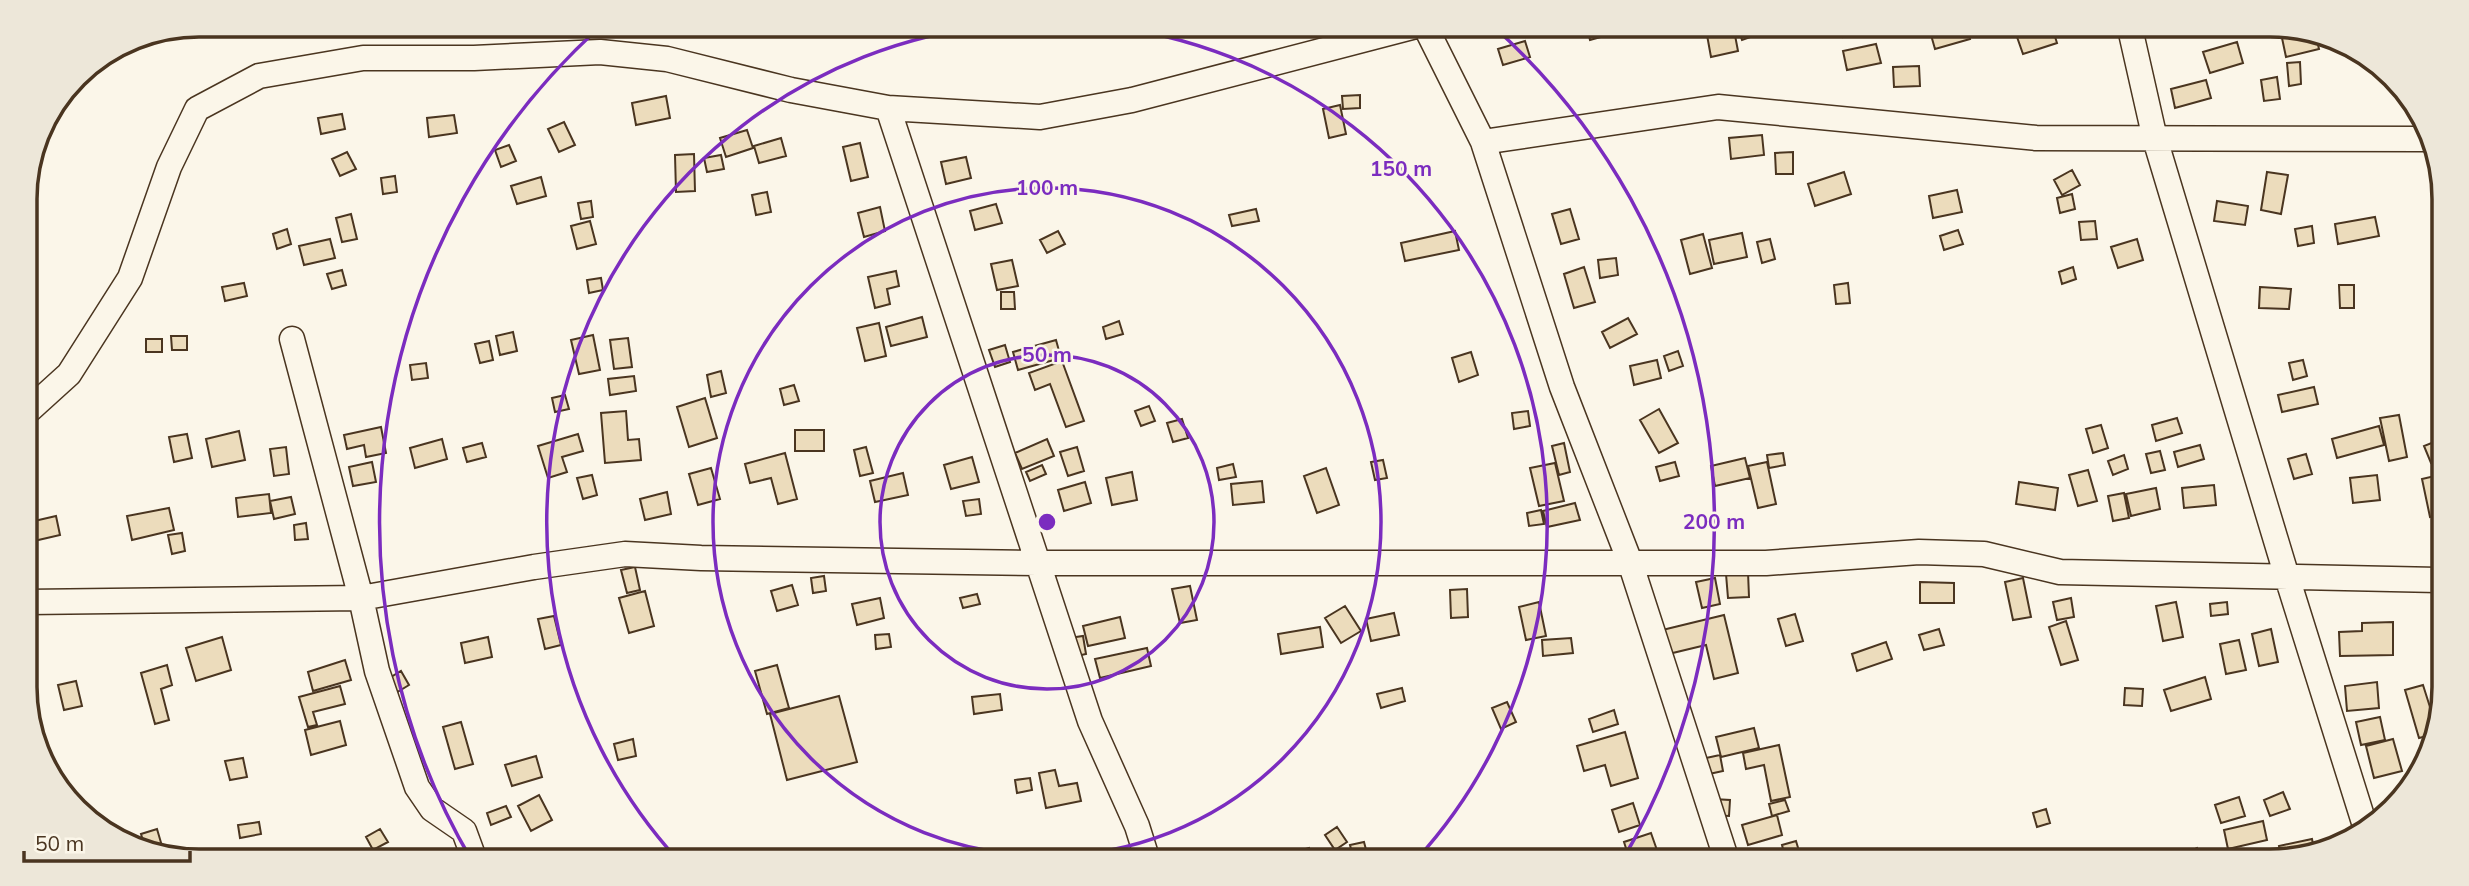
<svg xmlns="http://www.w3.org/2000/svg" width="2469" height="886" viewBox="0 0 2469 886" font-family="Mulish,sans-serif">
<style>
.building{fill:#ecdcbc;stroke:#4a3520;stroke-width:2}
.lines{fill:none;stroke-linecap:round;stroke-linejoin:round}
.minor-casing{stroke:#4a3520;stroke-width:27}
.minor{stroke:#fbf6e9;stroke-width:24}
.ring{fill:none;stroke:#7b2cbf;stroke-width:3.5}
.rim{fill:none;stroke:#4a3520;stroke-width:3.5}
.centre{fill:#7b2cbf;stroke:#fbf6e9;stroke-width:3.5}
.ring-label{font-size:21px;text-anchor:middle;font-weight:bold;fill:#7b2cbf;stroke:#fbf6e9;stroke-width:5;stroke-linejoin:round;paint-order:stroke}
</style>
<rect width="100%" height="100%" fill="#fbf6e9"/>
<path class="building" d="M560,24h31v6l-31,-3z
M1586,24h39l1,6 -36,10z
M1657,24h18l1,5 -17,5z
M1759,24l3,9 -20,7 -5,-15z
M1838,24h18l3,7 -16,6z
M1941,24h25l4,15 -35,10 -6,-21z
M2052,27l5,16 -34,11 -6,-17z
M1734,30l4,21 -27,6 -4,-22z
M2312,31l3,1 4,17 -33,8 -4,-19z
M1525,41l5,16 -27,8 -5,-16z
M2237,42l6,21 -33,10 -7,-21z
M1876,44l5,19 -34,7 -4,-19z
M2300,62l1,22 -12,2 -2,-23z
M1919,66l1,20 -26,1 -1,-20z
M2277,77l3,22 -16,2 -3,-21z
M2206,80l5,18 -36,10 -4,-19z
M1360,95v13l-17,1 -1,-13z
M666,96l4,22 -34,7 -4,-22z
M1340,105l6,29 -17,4 -6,-29z
M342,114l3,15 -24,5 -3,-16z
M454,115l3,18 -28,4 -2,-19z
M564,122l11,23 -16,7 -11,-23z
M747,130l6,18 -27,9 -6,-19z
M1762,135l2,20 -33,4 -2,-21z
M781,138l5,18 -27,7 -5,-17z
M860,143l8,34 -17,4 -8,-34z
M509,145l7,16 -15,6 -6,-17z
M347,152l9,17 -16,7 -8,-17z
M1793,152v22h-17l-1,-21z
M694,154l1,37 -19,1 -1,-37z
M721,155l3,14 -17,3 -3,-14z
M966,157l5,21 -25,6 -5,-22z
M2072,170l8,15 -18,10 -8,-15z
M1844,172l7,22 -36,12 -7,-22z
M2267,172l21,3 -7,39 -20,-4z
M395,176l2,16 -14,2 -2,-16z
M541,177l5,19 -29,8 -6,-18z
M1957,190l5,22 -29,6 -4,-22z
M767,192l4,20 -15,3 -4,-20z
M2072,194l3,15 -15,4 -3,-15z
M591,201l2,16 -12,2 -3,-16z
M2217,201l31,5 -3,19 -31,-4z
M996,204l6,19 -27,7 -5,-19z
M880,207l5,24 -21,6 -6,-24z
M1256,209l3,12 -27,5 -3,-11z
M1570,209l9,30 -18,5 -9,-30z
M351,214l6,25 -15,3 -6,-24z
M2375,217l4,19 -41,8 -3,-20z
M590,221l6,23 -19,5 -6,-23z
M2095,221l2,18 -16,1 -2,-18z
M2312,226l2,17 -16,3 -3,-17z
M287,229l4,15 -14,5 -4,-15z
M1958,230l5,14 -19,6 -4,-14z
M1058,231l7,13 -18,9 -7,-13z
M1455,231l4,19 -54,11 -4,-18z
M1742,233l5,24 -33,7 -5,-24z
M1703,234l9,34 -22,6 -9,-34z
M330,239l5,19 -31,7 -5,-19z
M1770,239l5,20 -13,4 -5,-21z
M2137,239l6,21 -25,8 -7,-21z
M1616,258l2,17 -18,3 -2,-18z
M1012,260l6,26 -21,4 -6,-26z
M1584,267l11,35 -21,6 -10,-34z
M2073,267l3,12 -14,5 -3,-12z
M342,270l4,15 -14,4 -5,-15z
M896,271l3,15 -12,3 3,15 -15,4 -7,-31z
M601,278l2,12 -14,3 -2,-13z
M244,283l3,13 -22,5 -3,-14z
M1848,283l2,20 -14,1 -2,-19z
M2339,285h15v23h-14z
M2260,287l31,2 -2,20 -30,-1z
M1001,292h13l1,17h-14z
M922,317l5,20 -36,9 -5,-19z
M1628,318l9,16 -27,14 -8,-16z
M1119,321l4,13 -17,5 -3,-12z
M879,323l7,33 -21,5 -8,-33z
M513,332l4,19 -17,4 -4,-19z
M593,335l7,35 -21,4 -8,-34z
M171,336h16v14h-15z
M628,338l4,29 -18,2 -4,-29z
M146,339h16v13h-16z
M1056,340l5,18 -43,12 -5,-18z
M489,341l4,19 -13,3 -5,-19z
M1005,345l5,17 -15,5 -6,-17z
M1678,351l5,15 -14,5 -5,-15z
M1471,352l7,23 -19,7 -7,-24z
M1657,360l4,18 -27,7 -4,-19z
M2303,360l4,16 -14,4 -4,-17z
M1062,361l22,60 -18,6 -16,-43 -15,6 -6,-17z
M426,363l2,15 -16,2 -2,-15z
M721,371l5,22 -15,4 -4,-22z
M634,376l2,15 -26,4 -2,-16z
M794,385l5,16 -15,4 -4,-16z
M2314,387l4,17 -36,8 -4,-17z
M565,395l4,14 -14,3 -3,-14z
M705,398l12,40 -28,9 -12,-40z
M1149,406l6,15 -14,5 -6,-15z
M1659,409l19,34 -19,10 -19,-33z
M626,411l2,29 11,-1 2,21 -36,3 -4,-50z
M1528,411l2,15 -16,3 -2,-16z
M2399,415l8,42 -18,4 -9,-43z
M2177,418l5,15 -26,8 -4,-16z
M1182,419l6,19 -15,4 -6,-19z
M2101,425l7,23 -15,5 -7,-24z
M2379,426l5,19 -47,13 -5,-19z
M381,427l5,26 -20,4 -2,-12 -17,4 -3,-14z
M795,430h29v21h-29z
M239,431l6,29 -33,7 -6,-28z
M187,434l5,24 -18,4 -5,-25z
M578,434l5,17 -21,6 5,15 -19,6 -10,-32z
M442,439l5,20 -32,9 -5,-20z
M1047,439l7,17 -32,13 -7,-16z
M2439,440v20l-8,3 -7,-17z
M482,443l4,14 -19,5 -4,-14z
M1564,443l6,29 -11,3 -7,-29z
M2200,445l4,14 -26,8 -4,-15z
M286,447l3,27 -15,2 -4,-27z
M866,447l7,26 -13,3 -6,-26z
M1077,447l7,24 -16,5 -8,-24z
M2160,451l5,19 -14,3 -5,-19z
M785,453l12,46 -19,5 -7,-26 -21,5 -5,-19z
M1783,453l2,12 -16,3 -2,-13z
M2306,454l6,20 -18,5 -6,-20z
M2124,455l4,14 -15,6 -5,-14z
M972,457l7,25 -28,7 -7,-24z
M1745,458l5,20 -35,8 -4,-20z
M1383,460l4,18 -12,2 -4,-18z
M372,462l4,20 -23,4 -4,-19z
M1675,462l4,14 -19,5 -4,-14z
M1767,462l9,42 -18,4 -10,-42z
M1555,463l9,38 -25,5 -9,-38z
M1233,464l3,13 -17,3 -2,-12z
M1042,465l4,9 -16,7 -4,-9z
M711,468l9,31 -22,6 -9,-31z
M1326,468l13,37 -22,8 -13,-37z
M2088,470l9,31 -19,5 -9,-31z
M1132,472l5,28 -25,5 -6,-27z
M903,473l5,22 -33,7 -5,-21z
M592,475l5,20 -14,4 -6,-21z
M2377,475l3,25 -27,3 -3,-25z
M2439,475l-1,40 -8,2 -8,-38z
M1262,481l2,21 -31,3 -2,-21z
M1085,482l6,21 -27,8 -6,-21z
M2019,482l39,6 -3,22 -39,-6z
M2214,485l2,20 -32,3 -2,-20z
M2156,488l4,21 -29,7 -5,-22z
M667,492l4,22 -26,6 -5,-21z
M2124,493l5,25 -16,3 -5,-25z
M269,494l2,19 -33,4 -2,-19z
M291,497l4,17 -21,5 -4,-18z
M979,499l2,15 -15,2 -3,-15z
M1575,503l5,17 -33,7 -4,-16z
M169,508l5,22 -42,10 -5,-24z
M1541,510l3,14 -15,2 -2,-13z
M56,516l4,19 -26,6 -4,-19z
M306,523l2,16 -13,1 -1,-15z
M182,533l3,18 -13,3 -4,-19z
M635,567l5,23 -13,3 -6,-23z
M1748,572l1,25 -21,1 -2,-24z
M824,576l2,15 -13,2 -2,-15z
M1715,578l5,26 -18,4 -6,-26z
M2023,578l8,39 -18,3 -8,-38z
M1920,582l34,1v20h-34z
M792,585l6,20 -21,6 -6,-20z
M1190,586l7,34 -17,3 -8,-34z
M1467,589l1,28 -17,1 -1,-28z
M645,591l9,35 -25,7 -10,-35z
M977,594l3,10 -17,4 -3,-10z
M880,598l4,20 -27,7 -5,-21z
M2071,598l3,19 -17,3 -4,-18z
M1539,602l7,34 -20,4 -7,-33z
M2176,602l7,35 -20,4 -7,-35z
M2227,602l1,12 -17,2 -1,-12z
M1345,606l16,25 -20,12 -16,-25z
M1394,613l5,22 -28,6 -5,-22z
M1795,614l8,27 -17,5 -8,-27z
M1724,615l14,58 -24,6 -8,-34 -50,12 -6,-24z
M554,616l7,29 -16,4 -7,-30z
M1120,617l5,21 -37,8 -5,-20z
M2066,621l12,39 -17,5 -12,-38z
M2393,622v33l-53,1 -1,-24 23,-1v-8z
M1320,627l3,20 -42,7 -3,-20z
M1939,629l5,16 -20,5 -5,-15z
M2271,629l7,33 -19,4 -7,-32z
M889,634l2,13 -15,2 -1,-14z
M1083,636l3,18 -14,3 -3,-19z
M222,637l9,33 -35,11 -10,-33z
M488,637l4,20 -27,6 -4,-20z
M1571,638l2,15 -30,3 -1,-16z
M2239,640l7,30 -20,4 -6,-30z
M1886,642l6,17 -35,12 -5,-17z
M1147,648l4,18 -51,12 -5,-19z
M345,660l6,20 -38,11 -5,-19z
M167,665l5,20 -11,4 8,31 -14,4 -14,-51z
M777,665l12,43 -22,6 -12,-43z
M401,671l8,14 -15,9 -8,-14z
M2205,677l6,22 -40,12 -7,-21z
M76,681l6,25 -18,4 -6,-25z
M2377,682l2,26 -32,3 -2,-25z
M2423,685l13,41 -1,8 -16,4 -14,-48z
M340,686l5,18 -32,8 4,13 -9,2 -9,-30z
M1402,688l3,13 -24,7 -4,-14z
M2125,688l18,1 -1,17 -18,-1z
M1000,694l2,16 -28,4 -2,-17z
M839,696l18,66 -70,18 -17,-66z
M1507,702l9,20 -15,7 -9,-21z
M1614,710l4,14 -25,8 -4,-13z
M2380,717l5,23 -24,5 -5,-23z
M340,721l6,24 -35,10 -6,-25z
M461,722l12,42 -18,5 -12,-42z
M1754,728l5,20 -38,9 -5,-20z
M1625,732l13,46 -27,8 -6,-21 -21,6 -7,-25z
M633,739l3,17 -18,4 -4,-16z
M2393,739l9,32 -28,7 -8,-32z
M1779,745l11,52 -19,4 -7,-36 -18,4 -3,-16z
M1720,755l3,16 -14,3 -3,-16z
M536,756l6,21 -30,9 -7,-21z
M243,758l4,19 -17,3 -5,-19z
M1055,770l4,16 18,-3 4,18 -35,7 -7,-35z
M1030,778l2,12 -15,3 -2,-13z
M2283,792l7,17 -20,7 -6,-16z
M539,795l13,25 -21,11 -13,-25z
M2239,797l6,19 -24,7 -6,-18z
M1713,799l17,1 -1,16 -16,-1z
M1785,800l4,11 -17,5 -3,-12z
M1633,803l7,22 -21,7 -7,-22z
M506,806l5,11 -20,8 -4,-12z
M2046,809l4,14 -13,4 -4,-14z
M1777,815l5,20 -34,10 -6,-20z
M2263,821l4,19 -39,9 -4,-19z
M259,822l2,12 -21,4 -2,-13z
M1337,827l10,15 -12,8 -10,-15z
M157,829l5,17 -16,5 -5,-17z
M380,829l8,13 -15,8 -7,-13z
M1651,833l7,20 -28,8 -6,-19z
M2312,839l2,10 -32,12 -3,-15z
M1796,841l6,20h-16l-4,-16z
M1364,842l5,19h-15l-4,-16z
M1309,848l4,13h-23l-2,-7z
M2197,848l6,13h-20l-2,-6z
M933,852l1,9h-18v-8z"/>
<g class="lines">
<defs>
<path id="minor" d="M2129,24l26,115 132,438 79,252
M888,108l202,613 47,105 11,35
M1483,142l235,-35 318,31 390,1
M292,339l69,259 16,73 40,116 15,22 32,22 11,30
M26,413l43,-39 61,-96 39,-111 28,-58 62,-33 104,-18h111l126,-6 67,7 124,31 97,18 152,9 92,-17 292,-76 59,118 79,245 68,175 97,299
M27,602l334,-4 173,-31 91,-13 76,4 336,5h729l153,-11 65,2 76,18 378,8"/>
</defs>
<use href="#minor" class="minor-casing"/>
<use href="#minor" class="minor"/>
</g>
<g class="ring">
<circle cx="1047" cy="522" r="167"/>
<circle cx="1047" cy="522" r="334"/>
<path d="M678 860A500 500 0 0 1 995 25M1099 25A500 500 0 0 1 1416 860"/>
<path d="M472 861A667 667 0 0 1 601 26M1493 26A667 667 0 0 1 1622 861"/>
</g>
<path d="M0 0H2469V886H0ZM199 37H2270A162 162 0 0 1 2432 199V687A162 162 0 0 1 2270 849H199A162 162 0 0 1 37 687V199A162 162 0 0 1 199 37Z" fill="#ede7d9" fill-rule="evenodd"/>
<path class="rim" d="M199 37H2270A162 162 0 0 1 2432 199V687A162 162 0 0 1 2270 849H199A162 162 0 0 1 37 687V199A162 162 0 0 1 199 37Z"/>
<circle cx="1047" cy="522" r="10" class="centre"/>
<g class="ring-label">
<text x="1401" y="176">150 m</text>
<text x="1047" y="195">100 m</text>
<text x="1047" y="362">50 m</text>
<text x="1714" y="529">200 m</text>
</g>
<path d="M24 851v10h166v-10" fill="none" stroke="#4a3520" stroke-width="3.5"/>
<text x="35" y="851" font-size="21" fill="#4a3520" stroke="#fbf6e9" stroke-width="5" paint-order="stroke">50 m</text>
</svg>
